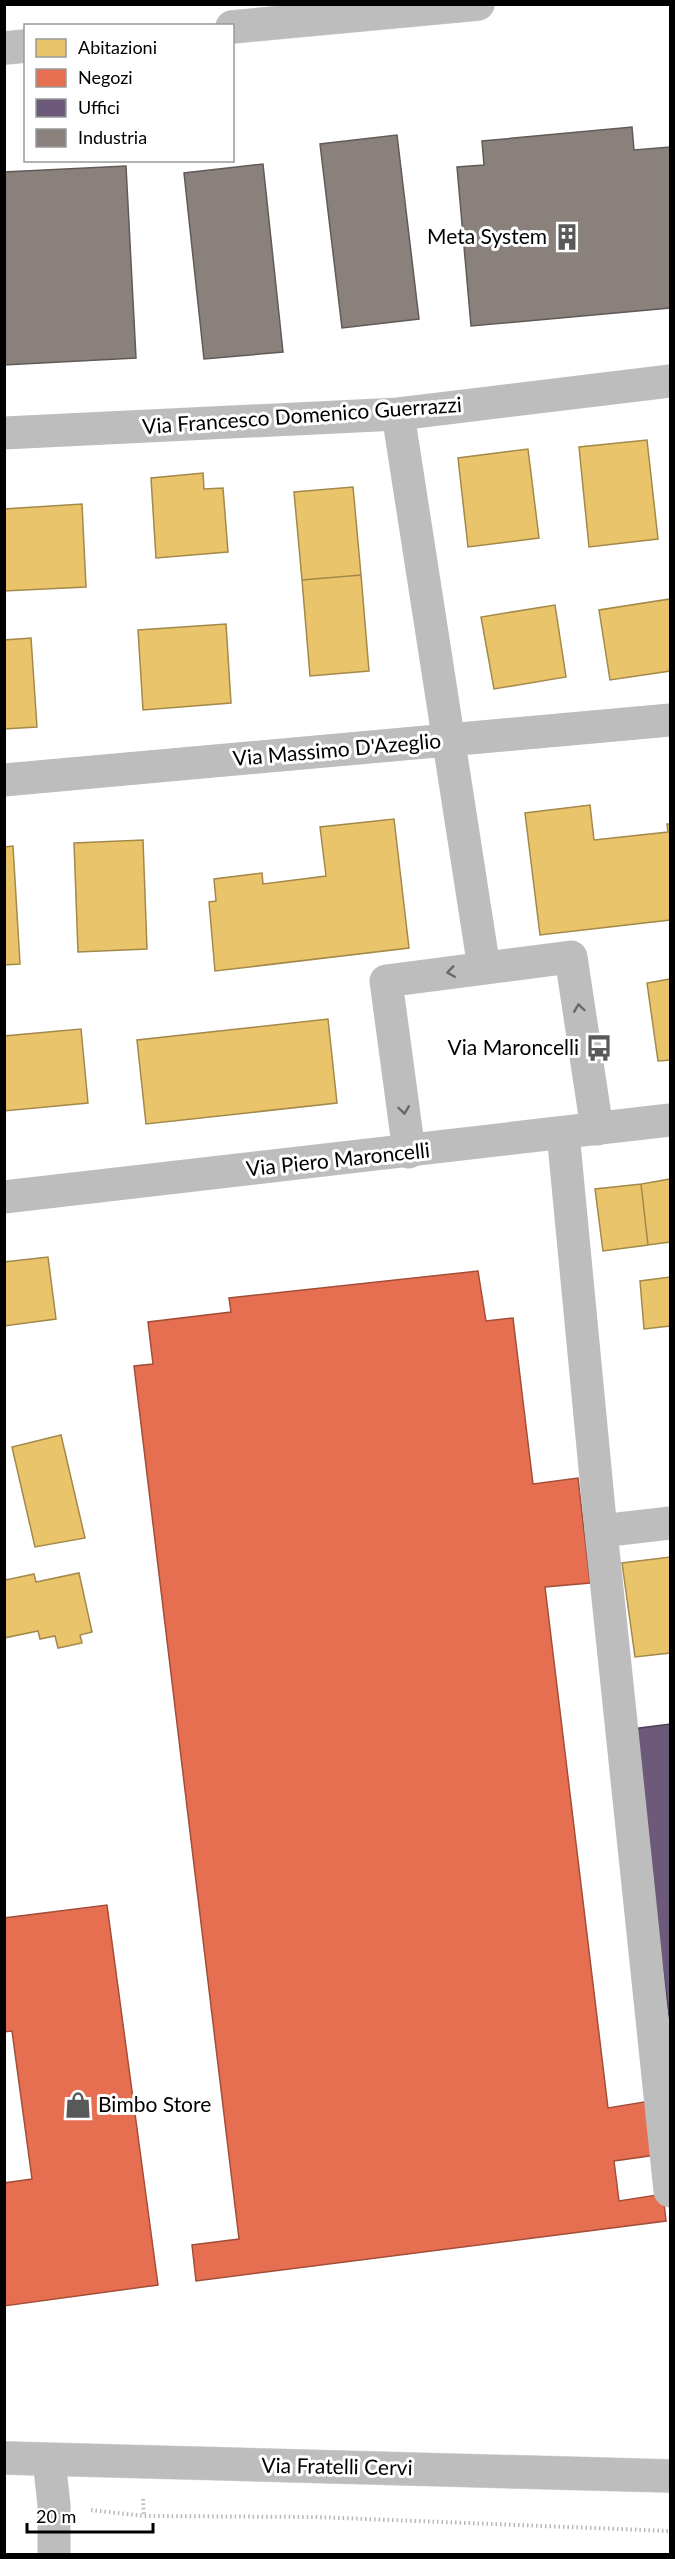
<svg xmlns="http://www.w3.org/2000/svg" width="675" height="2559" viewBox="0 0 675 2559" font-family="Lato,sans-serif">
<style>
.homes{fill:#e9c46a;stroke:#a3894a;stroke-width:1.5}
.shops{fill:#e76f51;stroke:#a24e39;stroke-width:1.5}
.offices{fill:#6d597a;stroke:#4c3e55;stroke-width:1.5}
.industry{fill:#8a817c;stroke:#615a57;stroke-width:1.5}
.lines{fill:none;stroke-linecap:round;stroke-linejoin:round}
.major-casing{stroke:#dbdbdb;stroke-width:34}
.path{stroke:#b8b8b8;stroke-width:4;stroke-dasharray:1.5 3;stroke-linecap:butt}
.minor{stroke:#bdbdbd;stroke-width:33}
.major{stroke:#bdbdbd;stroke-width:33}
.oneway{stroke:#686868}
.labels{text-anchor:middle;stroke-width:6;stroke-linejoin:round;paint-order:stroke}
.poi-label{font-size:21px;fill:#000;stroke:#fff;text-anchor:end}
.street-label{font-size:21px;fill:#000;stroke:#fff}
</style>
<rect width="100%" height="100%" fill="#fff"/>
<path class="homes" d="M647,440l11,99 -69,8 -10,-100z
M528,449l11,89 -71,9 -10,-89z
M203,473l1,16 19,-1 5,64 -72,6 -5,-80z
M353,487l8,88 -59,5 -8,-88z
M82,504l4,83 -82,4v-82z
M361,575l8,96 -59,5 -8,-96z
M670,599v72l-60,9 -11,-70z
M555,605l11,72 -72,12 -13,-72z
M226,624l5,79 -88,7 -5,-80z
M31,638l6,89 -33,2v-89z
M590,805l4,35 74,-8 -1,-8h3v96l-130,15 -15,-122z
M394,819l15,129 -194,23 -6,-69 7,-1 -2,-22 48,-6 1,11 63,-8 -6,-49z
M143,840l4,109 -69,3 -4,-109z
M13,846l7,118 -16,1v-118z
M670,979v81l-12,1 -11,-78z
M328,1019l9,84 -191,21 -9,-84z
M81,1029l7,74 -84,8v-75z
M670,1179v63l-22,3 -7,-61z
M641,1184l7,61 -45,6 -8,-62z
M48,1257l8,62 -52,7v-64z
M670,1277v49l-26,3 -4,-48z
M61,1435l24,103 -50,9 -23,-100z
M670,1557v96l-35,4 -13,-94z
M79,1573l13,59 -12,3 2,8 -24,5 -3,-12 -15,3 -2,-8 -34,7v-64l2,6 28,-6 2,8z"/>
<path class="shops" d="M478,1271l8,50 27,-3 20,166 45,-6 12,105 -45,4 63,521 42,-7 6,54 -42,6 5,40 44,-7 3,27 -470,60 -4,-36 47,-6 -105,-873 19,-2 -5,-42 83,-10 -2,-14z
M107,1905l51,380 -154,21v-123l28,-4 -20,-148 -8,1v-114z"/>
<path class="offices" d="M670,1724v300l-38,-295z"/>
<path class="industry" d="M632,127l2,23 36,-3v161l-199,18 -14,-159 27,-2 -2,-24z
M397,135l22,184 -77,9 -22,-184z
M263,164l20,188 -79,7 -20,-186z
M126,166l10,192 -132,7v-193z"/>
<g class="lines">
<defs>
<path id="major" d="M232,27l246,-23
M4,48l22,-2
M4,2458l666,18"/>
</defs>
<use href="#major" class="major-casing"/>
<path class="path" d="M143,2499l1,17
M91,2510l53,6 171,1 355,14"/>
<path class="minor" d="M398,414l86,554
M4,433l394,-19 272,-33
M4,780l666,-60
M563,1133l38,398
M409,1152l-23,-171 185,-24 26,172
M4,1197l666,-77
M670,1523l-69,8 69,660
M49,2460l5,45v49"/>
<use href="#major" class="major"/>
</g>
<defs><path id="oneway-chevron" d="M-2-3.5L2.5 0L-2 3.5" fill="none" stroke-width="1.6" stroke-linecap="round" stroke-linejoin="round" transform="scale(1.5)"/></defs>
<g class="oneway">
<use href="#oneway-chevron" transform="translate(451 972) rotate(172)"/>
<use href="#oneway-chevron" transform="translate(579 1008) rotate(-98)"/>
<use href="#oneway-chevron" transform="translate(404 1110) rotate(82)"/>
</g>
<defs>
<symbol id="building-bare" viewBox="-9 -9 18 18"><path d="M-4-6H4V6H1V3H-1V6H-4ZM-2.5-4.3h1.7v1.8h-1.7ZM.8-4.3h1.7v1.8H.8ZM-2.5-1h1.7V.8h-1.7ZM.8-1h1.7V.8H.8Z" fill="#595959" stroke="#fff" stroke-width="2.5" paint-order="stroke"/></symbol>
<symbol id="bus-bare" viewBox="-9 -9 18 18"><path d="M-5-6H5V4H4V6H2V4H-2V6H-4V4H-5ZM-3.5-4V0h7V-4ZM-3.5 1.2v1.5H-2V1.2ZM2 1.2v1.5H3.5V1.2Z" fill="#595959" stroke="#fff" stroke-width="2.5" paint-order="stroke"/></symbol>
<symbol id="shop-bare" viewBox="-9 -9 18 18"><path d="M-5-2.5h2.3a2.7 3.5 0 0 1 5.4 0H5L5.5 6h-11ZM-1.5-2.5h3a1.5 2.3 0 0 0-3 0Z" fill="#595959" stroke="#fff" stroke-width="2.5" paint-order="stroke"/></symbol>
</defs>
<g fill-rule="evenodd">
<use href="#building-bare" x="548" y="218" width="38" height="38"/>
<use href="#bus-bare" x="580" y="1029" width="38" height="38"/>
<use href="#shop-bare" x="59" y="2086" width="38" height="38"/>
</g>
<g class="labels">
<g class="poi-label">
<text x="547" y="244">Meta System</text>
<text x="579" y="1055">Via Maroncelli</text>
<text x="98" y="2112" text-anchor="start">Bimbo Store</text>
</g>
<g class="street-label">
<text transform="translate(302 416) rotate(-4)" y="7">Via Francesco Domenico Guerrazzi</text>
<text transform="translate(337 750) rotate(-5)" y="7">Via Massimo D'Azeglio</text>
<text transform="translate(338 1160) rotate(-6)" y="7">Via Piero Maroncelli</text>
<text transform="translate(337 2467) rotate(1)" y="7">Via Fratelli Cervi</text>
</g>
</g>
<rect width="675" height="2559" fill="none" stroke="#000000" stroke-width="12"/>
<rect x="24" y="24" width="210" height="138" fill="#ffffff" stroke="#999999" stroke-width="1.5"/>
<rect x="36" y="39" width="30" height="18" fill="#e9c46a" stroke="#999999" stroke-width="1.5"/>
<text x="78" y="54" font-size="18" fill="#000000">Abitazioni</text>
<rect x="36" y="69" width="30" height="18" fill="#e76f51" stroke="#999999" stroke-width="1.5"/>
<text x="78" y="84" font-size="18" fill="#000000">Negozi</text>
<rect x="36" y="99" width="30" height="18" fill="#6d597a" stroke="#999999" stroke-width="1.5"/>
<text x="78" y="114" font-size="18" fill="#000000">Uffici</text>
<rect x="36" y="129" width="30" height="18" fill="#8a817c" stroke="#999999" stroke-width="1.5"/>
<text x="78" y="144" font-size="18" fill="#000000">Industria</text>
<path d="M27 2523v9h126v-9" fill="none" stroke="#000000" stroke-width="3"/>
<text x="36" y="2523" font-size="18" fill="#000000" stroke="#ffffff" stroke-width="4.5" paint-order="stroke">20 m</text>
</svg>
